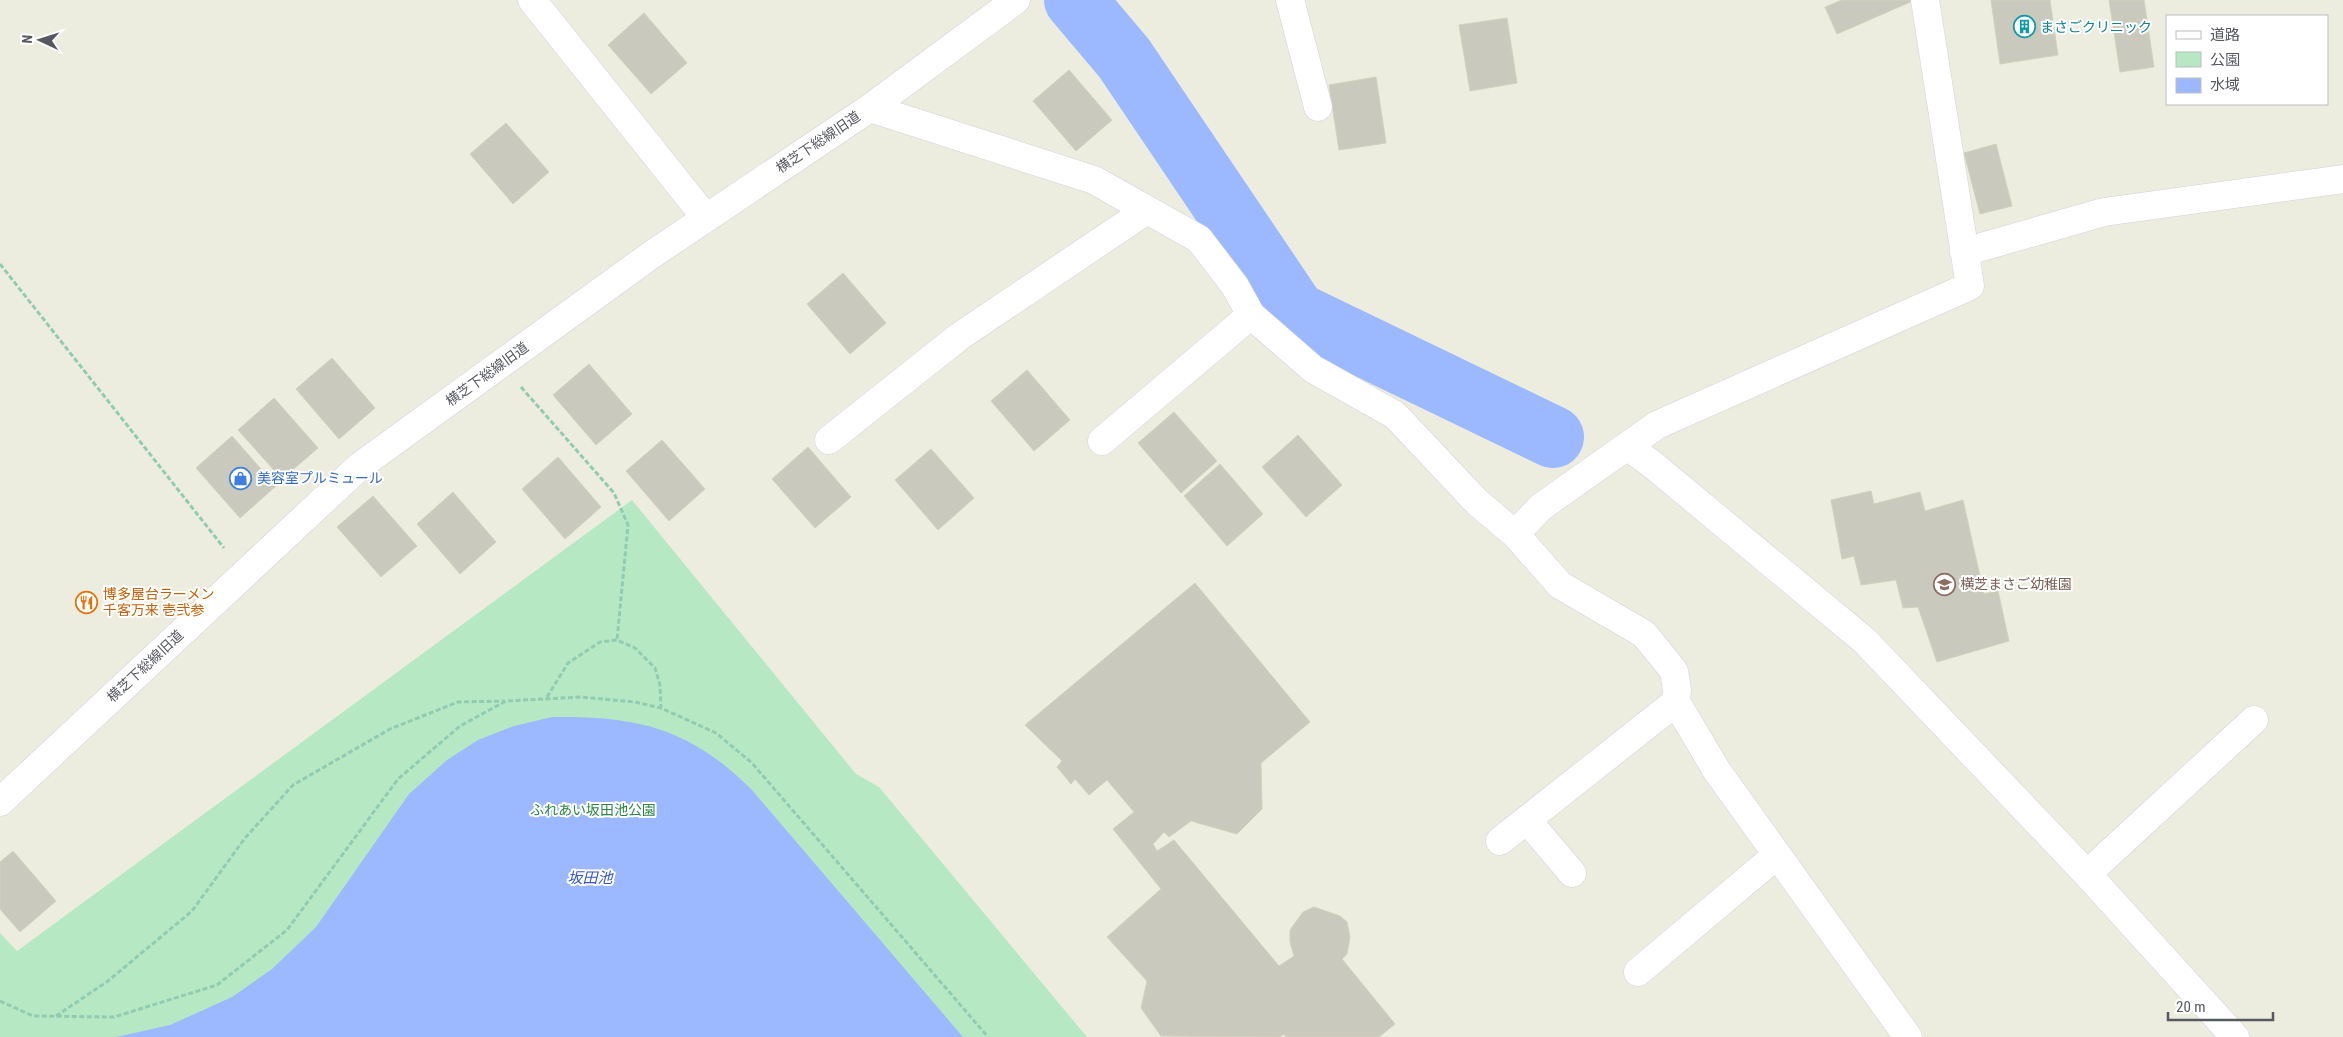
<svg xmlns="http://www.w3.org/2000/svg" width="2343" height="1037" viewBox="0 0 2343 1037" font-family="'Roboto Condensed','Noto Sans JP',sans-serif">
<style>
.green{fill:#b7e8c4}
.water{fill:#9cb9ff}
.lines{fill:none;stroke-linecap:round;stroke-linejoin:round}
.river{stroke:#9cb9ff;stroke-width:62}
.building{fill:#cac9bd;stroke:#d2d1bc}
.minor-casing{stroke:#d2d2da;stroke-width:29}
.path{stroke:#91cbb1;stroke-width:3;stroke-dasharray:5 2.5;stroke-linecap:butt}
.minor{stroke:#fff;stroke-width:28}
.labels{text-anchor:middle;stroke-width:4;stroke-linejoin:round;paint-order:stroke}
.culture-label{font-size:14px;fill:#0d838f;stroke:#fff;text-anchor:start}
.street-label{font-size:14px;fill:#575961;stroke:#fff}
.shop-label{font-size:14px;fill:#366cbe;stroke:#fff;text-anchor:start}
.education-label{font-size:14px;fill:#785e54;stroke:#fff;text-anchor:start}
.food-label{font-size:14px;fill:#c56008;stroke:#fff;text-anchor:start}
.park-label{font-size:14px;fill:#2b8647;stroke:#fff}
.water-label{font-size:15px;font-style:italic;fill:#3355ce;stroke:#fff}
</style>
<rect width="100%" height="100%" fill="#ecedde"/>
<path class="green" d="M632,500l224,274 23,13 208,250h-1087v-104l17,18z"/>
<path class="water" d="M552,717c86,-1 138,11 200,73l211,247h-847l54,-12 62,-28 40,-28 44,-42 93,-133 38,-34 31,-20 36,-14z"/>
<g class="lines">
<path class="river" d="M1075,0l49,58 172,255 257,124"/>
</g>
<path class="building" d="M1842,0h73l-78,34 -12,-27z
M1991,0h59l8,55 -58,9z
M2109,0h35l10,67 -34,5z
M644,13l43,50 -36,31 -43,-49z
M1507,18l10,65 -47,8 -11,-66z
M1069,70l43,50 -36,31 -43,-50z
M1376,77l10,66 -47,7 -10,-65z
M506,123l43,49 -36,32 -43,-50z
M1996,144l16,62 -32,8 -16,-61z
M843,273l43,50 -36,31 -43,-50z
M332,358l43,50 -36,31 -43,-50z
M589,364l43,50 -36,31 -43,-50z
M1027,370l43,50 -36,31 -43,-50z
M274,398l44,50 -36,31 -44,-49z
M1174,412l43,49 -36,32 -43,-50z
M1298,435l44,50 -36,32 -44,-50z
M232,436l44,50 -36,32 -44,-50z
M662,440l43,49 -36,32 -43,-50z
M808,447l43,50 -36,31 -43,-49z
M931,449l43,49 -36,32 -43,-50z
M558,457l43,50 -36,32 -43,-50z
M1220,464l43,50 -36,32 -43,-50z
M1871,491l3,13 46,-12 5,19 38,-11 21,94 14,-3 11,50 -72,21 -19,-55 -15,1 -7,-28 -35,5 -7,-29 -12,3 -11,-59z
M453,492l43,50 -36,32 -43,-50z
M373,496l44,50 -36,31 -44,-50z
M1195,583l115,139 -49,41 1,46 -25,25 -46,-13 -22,16 -5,-5 -11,12 4,7 17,-11 105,126 15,-10 -4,-14v-12l13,-18 11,-5 26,9 7,6 3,15 -3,17 -5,5 53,65 -16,13h-93l-2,-3 -4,3 -119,-1 -20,-28 6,-27 -40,-44 54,-48 -48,-60 21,-17 -27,-32 -18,15 -14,-16 -4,5 -14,-17 5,-6 -37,-36z
M13,851l43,50 -36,31 -20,-23v-47z"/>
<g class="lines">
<defs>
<path id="minor" d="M532,0l174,218
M1290,0l28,107
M870,108l224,72 105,59 36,47 16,29 62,54 82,46 82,87 38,32 45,51 84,49 30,37 3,19 -1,12 41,69 191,266
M1964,252l140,-40 239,-33
M829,440l131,-104 187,-126
M1102,441l149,-126
M1627,446l26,19 212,176 222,233 148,163
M1515,534l26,-27 116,-82 313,-139 -45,-286
M0,802l360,-336 294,-213 216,-145 146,-108
M1527,820l45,53
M1500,841l176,-139
M2087,874l167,-154
M1638,972l139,-117"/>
</defs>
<use href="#minor" class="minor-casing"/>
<path class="path" d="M0,264l224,284
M521,387l93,106 14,32 -11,115
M547,697l21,-34 32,-21 17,-2 18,8 20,20 5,17 1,23
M0,1001l33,15 81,1 103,-32 70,-55 111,-151 62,-53 46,-25 75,-4 54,5 26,6 55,25 36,30 236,274
M56,1016l52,-35 84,-70 53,-73 48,-53 97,-56 68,-27 47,-1"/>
<use href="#minor" class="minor"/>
</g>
<defs>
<symbol id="building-ring" viewBox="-11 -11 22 22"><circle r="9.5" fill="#fff" stroke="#0f9aa8" stroke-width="1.5"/><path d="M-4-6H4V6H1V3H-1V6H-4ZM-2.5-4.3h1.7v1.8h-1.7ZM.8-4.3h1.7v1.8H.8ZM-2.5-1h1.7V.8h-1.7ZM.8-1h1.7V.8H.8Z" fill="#0f9aa8"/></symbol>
<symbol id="shop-ring" viewBox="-11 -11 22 22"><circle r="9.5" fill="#fff" stroke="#3f7fe0" stroke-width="1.5"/><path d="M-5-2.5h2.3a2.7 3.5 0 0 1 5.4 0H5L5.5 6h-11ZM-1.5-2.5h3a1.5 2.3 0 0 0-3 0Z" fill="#3f7fe0"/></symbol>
<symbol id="school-ring" viewBox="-11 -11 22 22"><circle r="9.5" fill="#fff" stroke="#8d6e63" stroke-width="1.5"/><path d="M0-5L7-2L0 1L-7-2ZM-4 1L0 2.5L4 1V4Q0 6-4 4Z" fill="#8d6e63"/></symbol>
<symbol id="restaurant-ring" viewBox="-11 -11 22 22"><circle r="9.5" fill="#fff" stroke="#e8710a" stroke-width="1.5"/><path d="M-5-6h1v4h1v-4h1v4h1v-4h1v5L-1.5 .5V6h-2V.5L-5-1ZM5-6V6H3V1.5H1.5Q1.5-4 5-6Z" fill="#e8710a"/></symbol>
</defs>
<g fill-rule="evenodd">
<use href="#building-ring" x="2012" y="14" width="25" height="25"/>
<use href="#shop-ring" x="228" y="466" width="25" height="25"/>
<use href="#school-ring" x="1932" y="572" width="25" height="25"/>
<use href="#restaurant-ring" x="74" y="590" width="25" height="25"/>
</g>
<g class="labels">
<g class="culture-label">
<text x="2040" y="32">まさごクリニック</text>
</g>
<g class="street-label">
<text transform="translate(818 142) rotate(-34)" y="5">横芝下総線旧道</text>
<text transform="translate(487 374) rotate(-36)" y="5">横芝下総線旧道</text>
<text transform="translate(145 666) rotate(-43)" y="5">横芝下総線旧道</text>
</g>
<g class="shop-label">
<text x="257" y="483">美容室プルミュール</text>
</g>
<g class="education-label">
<text x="1960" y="589">横芝まさご幼稚園</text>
</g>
<g class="food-label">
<text x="103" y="599">博多屋台ラーメン<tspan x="103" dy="16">千客万来 壱弐参</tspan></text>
</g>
<g class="park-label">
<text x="593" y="815">ふれあい坂田池公園</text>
</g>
<g class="water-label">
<text x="590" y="883">坂田池</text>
</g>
</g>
<rect x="2166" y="15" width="162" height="90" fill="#ffffff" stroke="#bcbdc0"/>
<rect x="2176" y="31" width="25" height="8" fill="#ffffff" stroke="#bcbdc0"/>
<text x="2210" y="40" font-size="15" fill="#575961">道路</text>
<rect x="2176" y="52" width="25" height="15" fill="#b7e8c4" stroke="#bcbdc0"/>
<text x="2210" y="65" font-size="15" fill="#575961">公園</text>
<rect x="2176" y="78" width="25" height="15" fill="#9cb9ff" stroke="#bcbdc0"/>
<text x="2210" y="90" font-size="15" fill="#575961">水域</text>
<g transform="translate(40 40) rotate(274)" stroke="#ffffff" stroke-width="4" paint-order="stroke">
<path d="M0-4L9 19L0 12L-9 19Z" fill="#575961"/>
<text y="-8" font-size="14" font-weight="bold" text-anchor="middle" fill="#575961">N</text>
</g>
<path d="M2168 1012v8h105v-8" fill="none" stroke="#575961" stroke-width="2.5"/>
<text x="2176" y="1012" font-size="15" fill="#575961" stroke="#ffffff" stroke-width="4" paint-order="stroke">20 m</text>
</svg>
